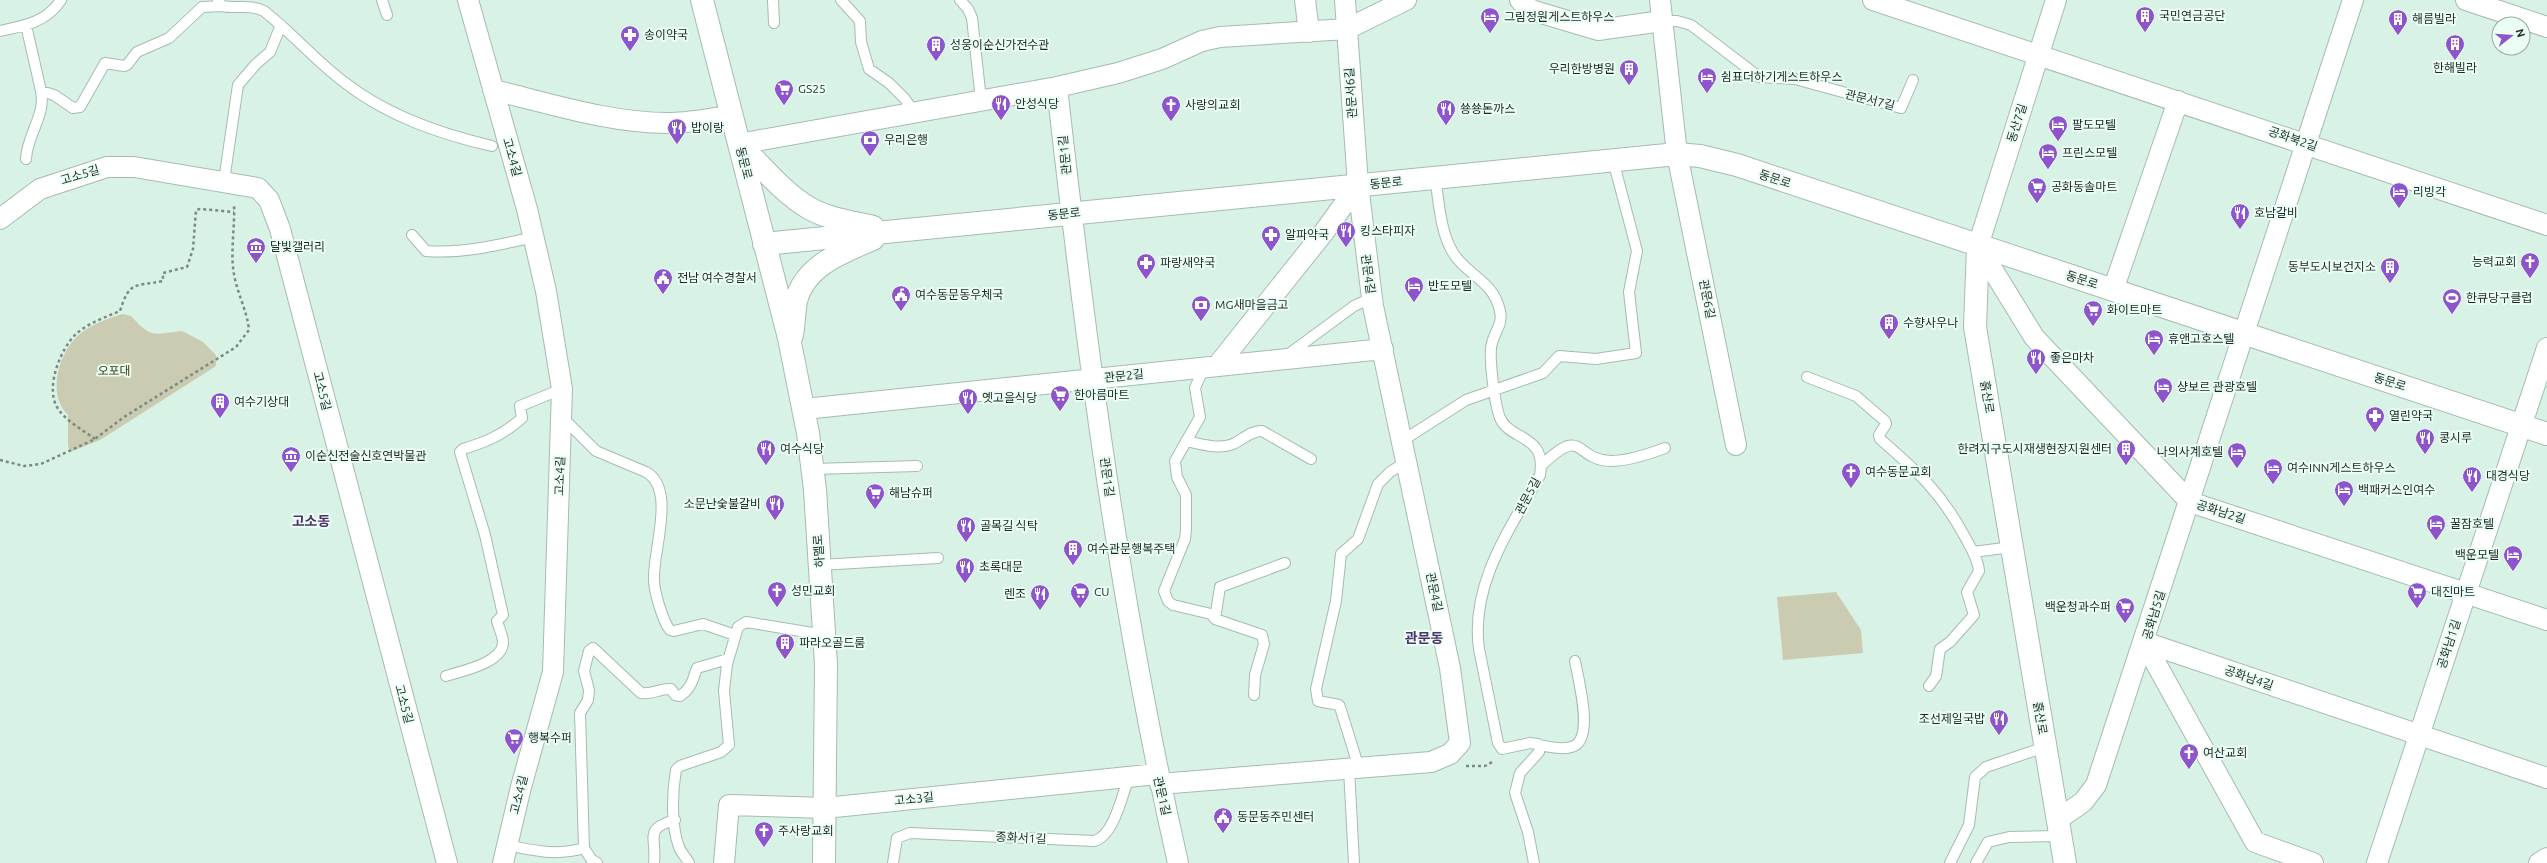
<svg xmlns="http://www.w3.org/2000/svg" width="2547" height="863" viewBox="0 0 2547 863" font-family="Ubuntu,'Noto Sans KR',sans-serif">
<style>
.green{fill:#cacbb0}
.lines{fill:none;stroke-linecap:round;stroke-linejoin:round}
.service-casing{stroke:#a4bcb1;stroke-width:12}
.minor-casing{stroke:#a4bcb1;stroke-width:22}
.tertiary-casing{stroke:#a4bcb1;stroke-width:24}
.path{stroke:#798a82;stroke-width:2.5;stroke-dasharray:3 3;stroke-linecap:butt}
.service{stroke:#fff;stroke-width:10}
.minor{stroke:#fff;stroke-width:20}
.tertiary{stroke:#fff;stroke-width:22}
.labels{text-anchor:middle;stroke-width:4;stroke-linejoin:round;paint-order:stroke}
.poi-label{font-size:12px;fill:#1f2824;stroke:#eafef5;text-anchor:start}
.street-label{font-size:12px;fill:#1f2824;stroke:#eafef5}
.park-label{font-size:12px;fill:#383804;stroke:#eafef5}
.quarter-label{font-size:14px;font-weight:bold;fill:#4e326d;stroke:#eafef5}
</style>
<rect width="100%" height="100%" fill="#d9f2e6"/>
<path class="green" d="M123,314l8,2c21,23 22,18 51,15l21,11 13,13v11l-116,74 -30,12 -2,-6v-31c-22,-20 -9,-65 13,-82 12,-9 27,-15 42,-19z
M1836,592l25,38 2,23 -80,7 -6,-63z"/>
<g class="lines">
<defs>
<path id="service" d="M382,0l5,15
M773,0l1,23
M841,0l19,21 1,21 8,27 20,14 16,16 9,13
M960,0l8,9 4,9 9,82
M222,6c15,3 28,-2 42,5 28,22 52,50 80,71 43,34 96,52 148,64
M1662,21h15l14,4 68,52 36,2 106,29 12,-28
M26,25l15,66 13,4 19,13 7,-1 25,-44 19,3 3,-1 10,-13 32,-14 33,-31 20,-1 -4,-6
M0,31c24,-5 47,-9 61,-31
M26,159c1,-25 20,-43 15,-68
M1435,178c4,23 5,52 17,73 13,24 41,28 48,60 3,13 -5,20 -8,32 -4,12 3,62 8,75 10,23 47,16 40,57 -30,54 -70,109 -61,174l19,94 4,6 28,-6 8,1 2,3 -1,5 -19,21 -5,20 13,39 6,31
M224,181l14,-96 18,-21 14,-12 11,-27
M412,235l14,16c36,3 72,-6 108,-14
M1286,356l68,-50 17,-8
M1204,367l-9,21 5,29 -25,44 2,16 9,18v34l-1,10 -21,52 4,10 5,4 38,9 4,5 47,16 2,9 -9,31 -1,20
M1807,377l49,19 29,25 1,3 -7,11 1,4c37,32 61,53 85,98 6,11 13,22 14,34l-12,21 7,23 -24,27 -10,7 -4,27 -7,10
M562,417l34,34 50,21c31,17 6,81 8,108 0,11 9,42 16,50l4,1 29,-7 32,11
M1186,441c14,3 33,9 47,3 9,-4 19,-14 29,-13l49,28
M1402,441l64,-41 77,-27 16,-17 37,3 40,-6 -7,-61 8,-41 -24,-91
M1542,465c43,-41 31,-5 69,-4 18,0 38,-7 54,-13
M813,469l104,-3
M1973,552l39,-5
M820,565l118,-7
M1215,619l5,-32 65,-24
M446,676c16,-5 56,-13 57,-33 0,-7 -4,-15 -6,-22l6,-6 -18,-80 -25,-83 3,-3c23,-7 40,-14 59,-31l-2,-12 42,-17
M1539,745c11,2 27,6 37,0 17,-12 2,-67 -1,-84
M1359,768l-19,-61 -1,-2 -21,-4 -2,-12 20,-88 5,-47 17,-15 20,-55 12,-12 16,-10
M1349,769l5,94
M507,845c27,6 50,11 77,3l-4,-135 8,-13 1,-10 -5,-19 5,-20 4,-3 48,45c11,2 20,-5 30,-4l4,6 5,1c12,-8 12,-15 17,-28l31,-9
M584,848l7,11 6,4
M654,863c3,-26 -11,-34 21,-43
M689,863c-3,-6 -8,-10 -10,-16 -8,-21 -7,-54 -3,-77l4,-4 41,-14 8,-7 -5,-54 3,-27 11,-37 8,-5 79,13
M893,863l4,-25 13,-5 184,8c20,-5 28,-46 35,-64
M1950,863l19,-38 6,-48 11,-10 59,-20
M1976,863l12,-21 21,-5 51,-1"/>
<path id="minor" d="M468,0l59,209 19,82 16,98 -9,283 -32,115 -18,76
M1305,0l4,32
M1520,0l11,10 67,20 64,-9
M1660,0l17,154 59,291
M1873,0l674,225
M2056,0l-78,246 56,91 156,165 357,118
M2466,0l81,27
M1057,87c29,260 63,520 121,776
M493,90c56,13 116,33 175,33 21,0 43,-5 64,-7
M739,144l318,-57 61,-14 44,-14 40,-18 18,-4 127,-8 59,-29
M0,219l40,-30 67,-22h27l124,21 11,12 11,29 167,634
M2113,290l65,-189
M1217,366l107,-134 34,-47
M804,409l579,-60
M2144,642l403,136
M2144,642l111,200 58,21
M1160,784l271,-22 19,-8 10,-11 -10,-75 -77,-362 -15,-121 -13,-185
M2057,820l26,-18 13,-17 257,-785
M724,863l5,-58 96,3 332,-34
M2377,863l170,-515
M2539,863l8,-5"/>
<path id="tertiary" d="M702,0l87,338 19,95 7,57 11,174 -2,199
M739,144c22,21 43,48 70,64 19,11 43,14 64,19
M764,244l913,-90 23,2 37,9 810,269
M1978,246l-3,81 90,536
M792,335c2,-11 2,-23 4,-34 9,-36 47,-49 77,-62"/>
</defs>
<use href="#service" class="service-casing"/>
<use href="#minor" class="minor-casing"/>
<use href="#tertiary" class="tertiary-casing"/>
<path class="path" d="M95,439c-12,-9 -31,-19 -38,-32 -12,-20 4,-59 19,-73 12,-11 30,-17 44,-23 10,-31 14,-24 43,-30v-8l24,-6 6,-18 3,-39 4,-1 34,3
M0,460l24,6 17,-2 54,-25 29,-22 112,-70 13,-17c-2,-21 -14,-40 -16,-63 -2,-20 2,-42 1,-62
M1466,766h19l9,-5"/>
<use href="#service" class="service"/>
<use href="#minor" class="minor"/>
<use href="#tertiary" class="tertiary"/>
</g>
<defs>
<symbol id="building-pin" viewBox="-11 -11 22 30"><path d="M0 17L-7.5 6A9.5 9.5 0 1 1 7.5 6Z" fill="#8e54cb" stroke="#eafef5"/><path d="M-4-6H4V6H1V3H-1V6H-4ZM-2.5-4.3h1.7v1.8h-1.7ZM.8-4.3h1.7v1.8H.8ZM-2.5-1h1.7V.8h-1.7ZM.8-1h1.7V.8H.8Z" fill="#fff"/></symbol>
<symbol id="hotel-pin" viewBox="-11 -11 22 30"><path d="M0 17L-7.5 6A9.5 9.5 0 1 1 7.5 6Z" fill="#8e54cb" stroke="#eafef5"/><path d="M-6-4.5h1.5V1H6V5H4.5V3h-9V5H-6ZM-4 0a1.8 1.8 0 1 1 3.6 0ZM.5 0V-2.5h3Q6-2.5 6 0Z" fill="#fff"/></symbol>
<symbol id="pharmacy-pin" viewBox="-11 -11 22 30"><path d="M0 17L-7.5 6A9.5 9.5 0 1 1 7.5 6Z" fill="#8e54cb" stroke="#eafef5"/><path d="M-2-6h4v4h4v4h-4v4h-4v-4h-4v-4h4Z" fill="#fff"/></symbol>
<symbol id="supermarket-pin" viewBox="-11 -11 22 30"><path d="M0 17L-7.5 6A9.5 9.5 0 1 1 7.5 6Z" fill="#8e54cb" stroke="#eafef5"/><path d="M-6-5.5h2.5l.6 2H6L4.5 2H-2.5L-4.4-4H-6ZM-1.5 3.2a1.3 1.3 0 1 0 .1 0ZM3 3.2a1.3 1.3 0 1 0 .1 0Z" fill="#fff"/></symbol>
<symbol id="restaurant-pin" viewBox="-11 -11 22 30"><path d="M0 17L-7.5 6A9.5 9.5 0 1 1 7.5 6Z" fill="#8e54cb" stroke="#eafef5"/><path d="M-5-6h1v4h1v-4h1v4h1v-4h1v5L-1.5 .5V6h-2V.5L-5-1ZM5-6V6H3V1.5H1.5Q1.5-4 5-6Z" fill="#fff"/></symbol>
<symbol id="church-pin" viewBox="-11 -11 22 30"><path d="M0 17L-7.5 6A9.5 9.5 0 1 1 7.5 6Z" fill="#8e54cb" stroke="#eafef5"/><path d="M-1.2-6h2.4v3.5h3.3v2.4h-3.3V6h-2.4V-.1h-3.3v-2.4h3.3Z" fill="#fff"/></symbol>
<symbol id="bank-pin" viewBox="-11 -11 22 30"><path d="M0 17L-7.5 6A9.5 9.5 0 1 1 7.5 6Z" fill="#8e54cb" stroke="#eafef5"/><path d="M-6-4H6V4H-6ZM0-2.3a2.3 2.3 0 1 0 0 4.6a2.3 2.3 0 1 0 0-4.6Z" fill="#fff"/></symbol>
<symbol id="museum-pin" viewBox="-11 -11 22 30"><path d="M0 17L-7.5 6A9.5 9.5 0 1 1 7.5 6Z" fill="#8e54cb" stroke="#eafef5"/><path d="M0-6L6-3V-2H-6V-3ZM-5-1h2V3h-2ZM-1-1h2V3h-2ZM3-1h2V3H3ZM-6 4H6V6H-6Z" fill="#fff"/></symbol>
<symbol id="civic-pin" viewBox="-11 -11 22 30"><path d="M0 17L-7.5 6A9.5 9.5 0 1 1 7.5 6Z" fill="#8e54cb" stroke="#eafef5"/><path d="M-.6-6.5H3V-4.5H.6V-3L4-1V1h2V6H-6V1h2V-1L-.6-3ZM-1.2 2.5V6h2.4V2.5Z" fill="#fff"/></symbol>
<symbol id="stadium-pin" viewBox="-11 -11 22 30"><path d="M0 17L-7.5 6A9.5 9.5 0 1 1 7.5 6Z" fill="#8e54cb" stroke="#eafef5"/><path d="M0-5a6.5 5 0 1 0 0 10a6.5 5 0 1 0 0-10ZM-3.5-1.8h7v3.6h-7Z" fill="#fff"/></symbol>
</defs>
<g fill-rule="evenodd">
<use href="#building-pin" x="2134" y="5" width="22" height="30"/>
<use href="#hotel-pin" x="1479" y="6" width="22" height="30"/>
<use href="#building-pin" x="2387" y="8" width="22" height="30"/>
<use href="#pharmacy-pin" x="619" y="24" width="22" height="30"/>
<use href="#building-pin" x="2444" y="33" width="22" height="30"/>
<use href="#building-pin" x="925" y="34" width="22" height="30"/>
<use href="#building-pin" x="1618" y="58" width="22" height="30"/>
<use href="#hotel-pin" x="1696" y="66" width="22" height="30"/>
<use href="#supermarket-pin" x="773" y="78" width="22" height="30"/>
<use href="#restaurant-pin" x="990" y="93" width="22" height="30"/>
<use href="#church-pin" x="1160" y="94" width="22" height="30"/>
<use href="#restaurant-pin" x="1435" y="98" width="22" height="30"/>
<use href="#hotel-pin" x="2047" y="114" width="22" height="30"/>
<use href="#restaurant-pin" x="666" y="117" width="22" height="30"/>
<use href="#bank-pin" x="859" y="129" width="22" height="30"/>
<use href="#hotel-pin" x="2037" y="142" width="22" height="30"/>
<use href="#supermarket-pin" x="2026" y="176" width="22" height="30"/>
<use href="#hotel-pin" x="2388" y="181" width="22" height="30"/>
<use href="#restaurant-pin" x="2229" y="202" width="22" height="30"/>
<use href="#restaurant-pin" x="1335" y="220" width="22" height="30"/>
<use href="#pharmacy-pin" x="1260" y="224" width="22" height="30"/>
<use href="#museum-pin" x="245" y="236" width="22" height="30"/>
<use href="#church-pin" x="2519" y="251" width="22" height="30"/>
<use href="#pharmacy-pin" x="1135" y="252" width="22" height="30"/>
<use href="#building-pin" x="2379" y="256" width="22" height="30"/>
<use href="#civic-pin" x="652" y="267" width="22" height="30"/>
<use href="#hotel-pin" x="1403" y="275" width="22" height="30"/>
<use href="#civic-pin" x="890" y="284" width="22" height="30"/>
<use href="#stadium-pin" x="2441" y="287" width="22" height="30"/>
<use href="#bank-pin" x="1190" y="294" width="22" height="30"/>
<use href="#supermarket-pin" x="2082" y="299" width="22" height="30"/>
<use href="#building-pin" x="1878" y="312" width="22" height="30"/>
<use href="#hotel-pin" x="2143" y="328" width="22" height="30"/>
<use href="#restaurant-pin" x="2025" y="347" width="22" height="30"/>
<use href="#hotel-pin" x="2152" y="376" width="22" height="30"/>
<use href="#supermarket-pin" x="1049" y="384" width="22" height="30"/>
<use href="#restaurant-pin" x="957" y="387" width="22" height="30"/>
<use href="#building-pin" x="209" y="391" width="22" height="30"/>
<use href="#pharmacy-pin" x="2364" y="405" width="22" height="30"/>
<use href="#restaurant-pin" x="2414" y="427" width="22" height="30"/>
<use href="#restaurant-pin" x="755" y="438" width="22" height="30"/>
<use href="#building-pin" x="2115" y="438" width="22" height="30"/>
<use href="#hotel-pin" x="2226" y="441" width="22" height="30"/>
<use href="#museum-pin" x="280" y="445" width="22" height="30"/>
<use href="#hotel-pin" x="2262" y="457" width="22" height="30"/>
<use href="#church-pin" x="1840" y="461" width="22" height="30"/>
<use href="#restaurant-pin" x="2461" y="465" width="22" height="30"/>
<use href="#hotel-pin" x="2333" y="479" width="22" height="30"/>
<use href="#supermarket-pin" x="864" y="482" width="22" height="30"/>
<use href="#restaurant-pin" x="764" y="493" width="22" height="30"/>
<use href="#hotel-pin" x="2425" y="513" width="22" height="30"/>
<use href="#restaurant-pin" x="955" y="515" width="22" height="30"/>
<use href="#building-pin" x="1062" y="538" width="22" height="30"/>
<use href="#hotel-pin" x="2502" y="544" width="22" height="30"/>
<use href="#restaurant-pin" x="954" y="556" width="22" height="30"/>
<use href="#church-pin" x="766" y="580" width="22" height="30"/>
<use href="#supermarket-pin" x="1069" y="581" width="22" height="30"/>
<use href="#supermarket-pin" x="2406" y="581" width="22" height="30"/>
<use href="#restaurant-pin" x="1029" y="583" width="22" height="30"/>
<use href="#supermarket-pin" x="2114" y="596" width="22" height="30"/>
<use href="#building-pin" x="774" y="632" width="22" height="30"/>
<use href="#restaurant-pin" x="1988" y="708" width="22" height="30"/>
<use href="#supermarket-pin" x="503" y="727" width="22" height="30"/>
<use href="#church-pin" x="2178" y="742" width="22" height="30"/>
<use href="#civic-pin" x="1212" y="806" width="22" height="30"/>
<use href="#church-pin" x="753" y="820" width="22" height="30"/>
</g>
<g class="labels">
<g class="poi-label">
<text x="2159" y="20">국민연금공단</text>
<text x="1504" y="21">그림정원게스트하우스</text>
<text x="2412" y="23">해름빌라</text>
<text x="644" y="39">송이약국</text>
<text x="950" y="49">성웅이순신가전수관</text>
<text x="2455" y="72" text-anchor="middle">한해빌라</text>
<text x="1615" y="73" text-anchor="end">우리한방병원</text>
<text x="1721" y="81">쉼표더하기게스트하우스</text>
<text x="798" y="93">GS25</text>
<text x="1015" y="108">안성식당</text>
<text x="1185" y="109">사랑의교회</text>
<text x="1460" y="113">쑝쑝돈까스</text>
<text x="2072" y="129">팔도모텔</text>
<text x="691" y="132">밥이랑</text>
<text x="884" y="144">우리은행</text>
<text x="2062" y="157">프린스모텔</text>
<text x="2051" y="191">공화동솔마트</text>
<text x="2413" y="196">리빙각</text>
<text x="2254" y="217">호남갈비</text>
<text x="1360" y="235">킹스타피자</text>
<text x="1285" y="239">알파약국</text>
<text x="270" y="251">달빛갤러리</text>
<text x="2516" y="266" text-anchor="end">능력교회</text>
<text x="1160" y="267">파랑새약국</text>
<text x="2376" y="271" text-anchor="end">동부도시보건지소</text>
<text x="677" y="282">전남 여수경찰서</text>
<text x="1428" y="290">반도모텔</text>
<text x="915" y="299">여수동문동우체국</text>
<text x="2466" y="302">한큐당구클럽</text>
<text x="1215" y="309">MG새마을금고</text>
<text x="2107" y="314">화이트마트</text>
<text x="1903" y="327">수향사우나</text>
<text x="2168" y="343">휴앤고호스텔</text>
<text x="2050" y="362">좋은마차</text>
<text x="2177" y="391">샹보르 관광호텔</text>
<text x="1074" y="399">한아름마트</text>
<text x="982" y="402">옛고을식당</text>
<text x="234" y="406">여수기상대</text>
<text x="2389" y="420">열린약국</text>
<text x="2439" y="442">콩시루</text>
<text x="780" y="453">여수식당</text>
<text x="2112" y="453" text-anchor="end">한려지구도시재생현장지원센터</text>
<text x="2223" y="456" text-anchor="end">나의사계호텔</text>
<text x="305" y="460">이순신전술신호연박물관</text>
<text x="2287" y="472">여수INN게스트하우스</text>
<text x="1865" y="476">여수동문교회</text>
<text x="2486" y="480">대경식당</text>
<text x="2358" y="494">백패커스인여수</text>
<text x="889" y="497">해남슈퍼</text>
<text x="761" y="508" text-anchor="end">소문난숯불갈비</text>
<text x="2450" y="528">꿀잠호텔</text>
<text x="980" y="530">골목길 식탁</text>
<text x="1087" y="553">여수관문행복주택</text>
<text x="2499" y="559" text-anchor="end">백운모텔</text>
<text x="979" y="571">초록대문</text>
<text x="791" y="595">성민교회</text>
<text x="1094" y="596">CU</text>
<text x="2431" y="596">대진마트</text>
<text x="1026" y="598" text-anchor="end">렌조</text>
<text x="2111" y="611" text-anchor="end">백운청과수퍼</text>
<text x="799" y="647">파라오골드룸</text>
<text x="1985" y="723" text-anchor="end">조선제일국밥</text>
<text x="528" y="742">행복수퍼</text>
<text x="2203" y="757">여산교회</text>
<text x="1237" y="821">동문동주민센터</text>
<text x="778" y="835">주사랑교회</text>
</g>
<g class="street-label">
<text transform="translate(1351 93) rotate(-94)" y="4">관문서6길</text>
<text transform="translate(1870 100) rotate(14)" y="4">관문서7길</text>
<text transform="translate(2017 123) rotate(-72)" y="4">동산7길</text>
<text transform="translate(2293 139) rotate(19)" y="4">공화북2길</text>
<text transform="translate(1065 155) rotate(-96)" y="4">관문1길</text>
<text transform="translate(512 157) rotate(74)" y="4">고소4길</text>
<text transform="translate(744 163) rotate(76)" y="4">동문로</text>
<text transform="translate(80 175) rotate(-17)" y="4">고소5길</text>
<text transform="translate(1775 179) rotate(18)" y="4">동문로</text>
<text transform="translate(1386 183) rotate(-6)" y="4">동문로</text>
<text transform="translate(1064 214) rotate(-6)" y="4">동문로</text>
<text transform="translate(1368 274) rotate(82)" y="4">관문4길</text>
<text transform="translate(2082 280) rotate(18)" y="4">동문로</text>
<text transform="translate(1707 299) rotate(79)" y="4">관문6길</text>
<text transform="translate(1124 376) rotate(-6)" y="4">관문2길</text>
<text transform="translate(2390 382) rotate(18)" y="4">동문로</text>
<text transform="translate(322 391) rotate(76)" y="4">고소5길</text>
<text transform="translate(1987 397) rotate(81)" y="4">흙산로</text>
<text transform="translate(560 476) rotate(-88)" y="4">고소4길</text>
<text transform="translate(1107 477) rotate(82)" y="4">관문1길</text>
<text transform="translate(1528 496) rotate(-62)" y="4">관문5길</text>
<text transform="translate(2221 512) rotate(18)" y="4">공화남2길</text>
<text transform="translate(819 551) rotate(-94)" y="4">하멜로</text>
<text transform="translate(1434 592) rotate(78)" y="4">관문4길</text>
<text transform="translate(2154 615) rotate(-73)" y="4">공화남5길</text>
<text transform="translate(2449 644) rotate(-72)" y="4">공화남1길</text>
<text transform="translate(2249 678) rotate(19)" y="4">공화남4길</text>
<text transform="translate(404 704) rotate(75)" y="4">고소5길</text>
<text transform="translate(2040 718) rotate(80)" y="4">흙산로</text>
<text transform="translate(519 795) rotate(-76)" y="4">고소4길</text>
<text transform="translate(1162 796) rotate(77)" y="4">관문1길</text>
<text transform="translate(914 799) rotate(-6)" y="4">고소3길</text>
<text transform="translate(1021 838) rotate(3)" y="4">종화서1길</text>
</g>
<g class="park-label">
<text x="114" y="375">오포대</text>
</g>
<g class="quarter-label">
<text x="311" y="526">고소동</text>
<text x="1424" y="643">관문동</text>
</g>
</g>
<g transform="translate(2511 36) rotate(73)"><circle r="19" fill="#eafef5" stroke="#99a8a1"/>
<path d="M0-3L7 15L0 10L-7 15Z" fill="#8e54cb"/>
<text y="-6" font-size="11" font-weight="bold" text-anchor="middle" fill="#1f2824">N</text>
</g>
</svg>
